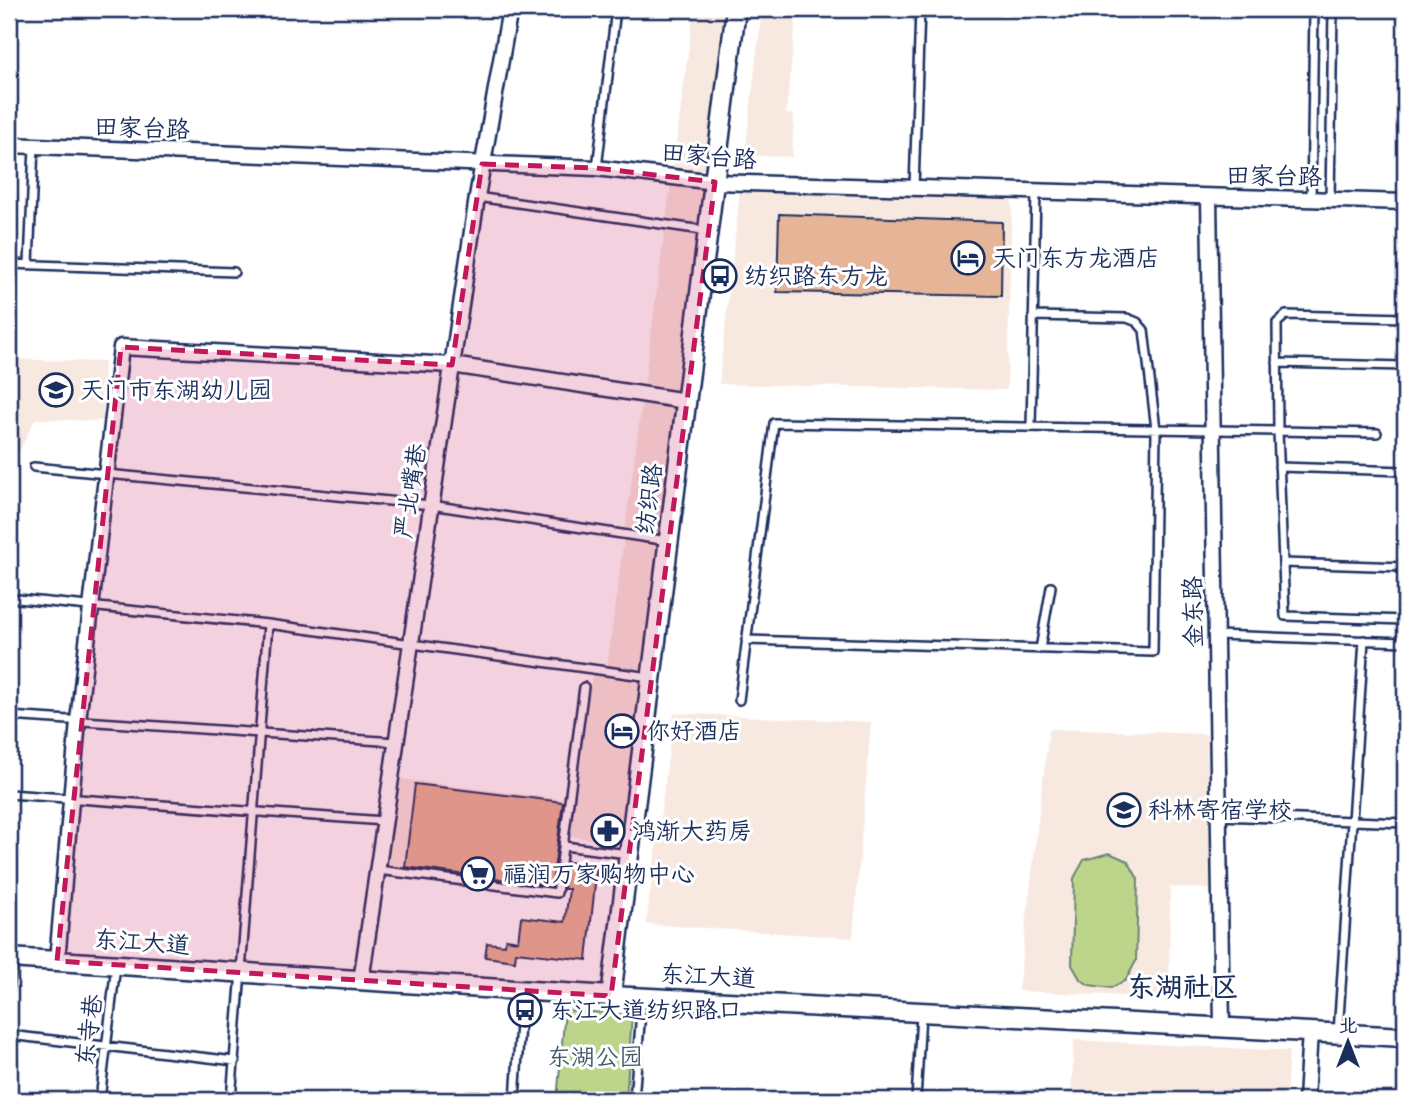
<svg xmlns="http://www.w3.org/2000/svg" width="1414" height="1109" viewBox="0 0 1414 1109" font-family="Dekko,'LXGW WenKai TC',sans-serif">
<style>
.built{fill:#f8e9e0}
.green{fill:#bdd58b;stroke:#6c8274;stroke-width:2}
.building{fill:#e6b597;stroke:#1b2f5e;stroke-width:2}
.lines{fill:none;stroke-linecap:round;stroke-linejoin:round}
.service-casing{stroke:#1b2f5e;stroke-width:12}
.minor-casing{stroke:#1b2f5e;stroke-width:19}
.tertiary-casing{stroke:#1b2f5e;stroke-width:23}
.service{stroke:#fff;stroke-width:7}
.minor{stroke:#fff;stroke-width:14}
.tertiary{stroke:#fff;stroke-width:18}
.marked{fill:#c2185b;fill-opacity:0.2;stroke:#c2185b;stroke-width:5;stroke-dasharray:14 9;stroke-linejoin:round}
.labels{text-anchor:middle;stroke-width:6;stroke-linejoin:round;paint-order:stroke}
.street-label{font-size:24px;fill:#1b2f5e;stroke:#fff}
.poi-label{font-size:24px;fill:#1b2f5e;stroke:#fff;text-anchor:start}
.park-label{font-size:24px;fill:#445869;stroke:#fff}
.quarter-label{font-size:28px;font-weight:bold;fill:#1b2f5e;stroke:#fff}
</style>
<rect width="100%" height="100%" fill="#fff"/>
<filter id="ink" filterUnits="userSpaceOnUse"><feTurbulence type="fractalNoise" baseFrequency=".0143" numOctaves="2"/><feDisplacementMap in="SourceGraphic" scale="14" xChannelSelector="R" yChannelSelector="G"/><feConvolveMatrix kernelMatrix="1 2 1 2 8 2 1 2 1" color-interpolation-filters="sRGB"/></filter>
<g filter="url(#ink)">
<path class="built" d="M694,9h35l-84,663 -38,-5z
M762,9h35l-11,105 8,1 -2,42 -47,-2z
M740,190l272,9 -5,191 -288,-6z
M9,359l95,3 -1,59 -68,-2 -21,44h-5z
M592,673l52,6 -20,165 -53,-8z
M674,713l197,9 -18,216 -207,-14z
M1049,729l158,5 4,155 -41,-2 -1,111 -151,-7z
M400,779l173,22 -12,95 -176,-23z
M1074,1040l215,11 -3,49h-215z"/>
<path class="green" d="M1109,853l19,8 10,18 -2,82 -10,19 -15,8 -22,-3 -9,-6 -8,-14 2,-87 10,-18z
M565,1010l67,5 -6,85h-69z"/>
<path class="building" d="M779,214l223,8 -1,74 -224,-4z
M415,784l148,18 -11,84 -147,-19z
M567,862l30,3 -10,95 -71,-8 -1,9 -30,-4 2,-14 18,2 1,-6 12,2 3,-24 44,5 4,-33h-5z"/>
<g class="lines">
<defs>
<path id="service" d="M597,168l19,-159
M914,188l6,-179
M477,197l232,34
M1311,200l3,-191
M1330,200l3,-191
M9,264l225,8
M29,264l5,-118
M1277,363l128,3
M1031,427l5,-235
M1377,433l-99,-2 -1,-108 9,-8 119,3
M34,467l397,38 237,36
M1279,467l126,4
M1283,563l122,4
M18,599l250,25
M1216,635l189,7
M746,640l407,12 3,-223 -12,-99 -7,-8 -10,-4 -94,-2
M1040,649l11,-62
M739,700l35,-277 504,8 7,185 120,4
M9,716l387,26
M9,794l375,27
M1219,816l186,7
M564,846l64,8
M378,870l179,23 27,-206
M9,991l4,-32
M1338,1033l26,-393
M9,1035l226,26
M100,1100l16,-135
M231,1100l37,-476 382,53
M515,1100l7,-107
M634,1100l8,-102
M916,1100l5,-86"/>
<path id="minor" d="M9,145l587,23 119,14 690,20
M1209,197l13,829
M57,961l21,-240 43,-374 331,18 234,36
M361,981l116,-784 33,-188
M1306,1100l4,-69"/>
<path id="tertiary" d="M9,958l602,38 794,41
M611,996l125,-987"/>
</defs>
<use href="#service" class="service-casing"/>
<use href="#minor" class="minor-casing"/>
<use href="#tertiary" class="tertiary-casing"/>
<use href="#service" class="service"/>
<use href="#minor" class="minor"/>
<use href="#tertiary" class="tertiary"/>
</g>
</g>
<path class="marked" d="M482,164l114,4 119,14 -104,814 -554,-35 64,-614 331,18z"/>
<defs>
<symbol id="hotel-ring" viewBox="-11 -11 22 22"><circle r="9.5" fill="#fff" stroke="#1b2f5e" stroke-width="1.5"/><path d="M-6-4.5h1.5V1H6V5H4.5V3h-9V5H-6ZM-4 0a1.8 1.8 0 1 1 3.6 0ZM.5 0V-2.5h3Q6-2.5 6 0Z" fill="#1b2f5e"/></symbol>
<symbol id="bus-ring" viewBox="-11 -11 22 22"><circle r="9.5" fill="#fff" stroke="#1b2f5e" stroke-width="1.5"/><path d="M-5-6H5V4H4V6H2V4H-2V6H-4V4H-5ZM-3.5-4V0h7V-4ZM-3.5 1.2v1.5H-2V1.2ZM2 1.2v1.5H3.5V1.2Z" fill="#1b2f5e"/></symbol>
<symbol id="school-ring" viewBox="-11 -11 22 22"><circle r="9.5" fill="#fff" stroke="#1b2f5e" stroke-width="1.5"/><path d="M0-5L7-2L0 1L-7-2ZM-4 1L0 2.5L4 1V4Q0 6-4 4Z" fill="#1b2f5e"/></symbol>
<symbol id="pharmacy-ring" viewBox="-11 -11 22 22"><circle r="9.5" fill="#fff" stroke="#1b2f5e" stroke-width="1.5"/><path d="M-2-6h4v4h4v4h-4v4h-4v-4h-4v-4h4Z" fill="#1b2f5e"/></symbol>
<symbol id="supermarket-ring" viewBox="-11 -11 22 22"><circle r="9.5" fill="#fff" stroke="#1b2f5e" stroke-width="1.5"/><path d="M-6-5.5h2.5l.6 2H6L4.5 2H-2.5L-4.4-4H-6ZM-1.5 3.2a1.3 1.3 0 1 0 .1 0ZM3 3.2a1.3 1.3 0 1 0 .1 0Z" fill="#1b2f5e"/></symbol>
</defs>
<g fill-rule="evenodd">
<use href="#hotel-ring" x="949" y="239" width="38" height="38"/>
<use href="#bus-ring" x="701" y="257" width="38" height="38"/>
<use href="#school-ring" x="37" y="371" width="38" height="38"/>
<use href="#hotel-ring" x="603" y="712" width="38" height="38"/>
<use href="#school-ring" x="1105" y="791" width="38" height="38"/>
<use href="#pharmacy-ring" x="589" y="812" width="38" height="38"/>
<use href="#supermarket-ring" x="459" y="855" width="38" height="38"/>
<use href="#bus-ring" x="506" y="991" width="38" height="38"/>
</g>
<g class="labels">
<g class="street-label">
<text transform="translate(142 128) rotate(2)" y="8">田家台路</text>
<text transform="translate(709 156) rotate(5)" y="8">田家台路</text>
<text transform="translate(1274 176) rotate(1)" y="8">田家台路</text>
<text transform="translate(410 491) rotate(-81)" y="8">严北嘴巷</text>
<text transform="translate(649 499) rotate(-83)" y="8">纺织路</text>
<text transform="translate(1193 612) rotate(-91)" y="8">金东路</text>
<text transform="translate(142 942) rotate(4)" y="8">东江大道</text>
<text transform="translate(708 976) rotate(3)" y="8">东江大道</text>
<text transform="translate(89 1030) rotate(-83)" y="8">东寺巷</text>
</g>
<g class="poi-label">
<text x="992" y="266">天门东方龙酒店</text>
<text x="744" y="284">纺织路东方龙</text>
<text x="80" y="398">天门市东湖幼儿园</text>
<text x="646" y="739">你好酒店</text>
<text x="1148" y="818">科林寄宿学校</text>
<text x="632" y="839">鸿渐大药房</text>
<text x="503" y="882">福润万家购物中心</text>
<text x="550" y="1018">东江大道纺织路口</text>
</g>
<g class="park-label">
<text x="595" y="1065">东湖公园</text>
</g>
<g class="quarter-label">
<text x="1183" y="996">东湖社区</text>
</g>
</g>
<rect width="1414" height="1109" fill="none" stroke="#fff" stroke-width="35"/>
<rect x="18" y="18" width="1379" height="1074" fill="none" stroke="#1b2f5e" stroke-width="2.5" filter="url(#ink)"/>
<g transform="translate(1348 1042)" stroke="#ffffff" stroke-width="5" paint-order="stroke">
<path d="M0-5L12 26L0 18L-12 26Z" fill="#1b2f5e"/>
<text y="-10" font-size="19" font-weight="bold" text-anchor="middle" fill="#1b2f5e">北</text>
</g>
</svg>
